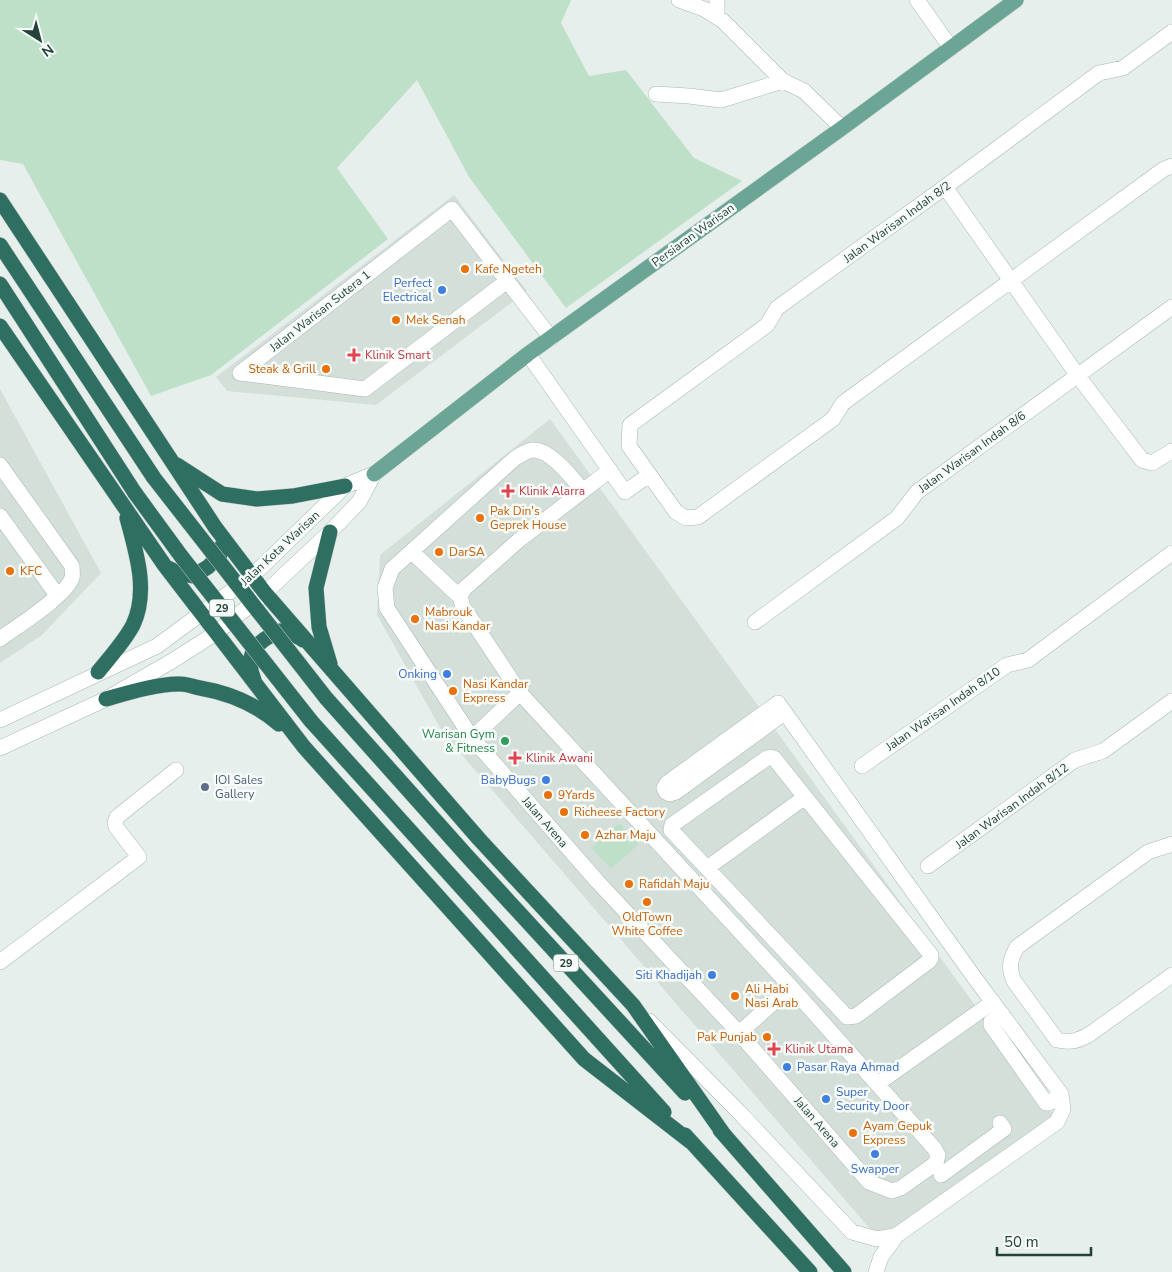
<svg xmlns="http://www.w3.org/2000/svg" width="1172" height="1272" viewBox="0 0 1172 1272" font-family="'Nunito Sans',sans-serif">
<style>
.built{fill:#d4dfda}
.green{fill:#bfe0c8}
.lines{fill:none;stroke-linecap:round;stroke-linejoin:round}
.minor-casing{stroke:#a8b8b2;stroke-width:16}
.major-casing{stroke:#c2cac8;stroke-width:16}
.highway-casing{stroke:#c2cac8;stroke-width:16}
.minor{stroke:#fff;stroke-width:15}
.major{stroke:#6aa596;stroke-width:15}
.highway{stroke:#2f6f62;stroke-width:15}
.highway-bridge-casing{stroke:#c2cac8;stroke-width:16;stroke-linecap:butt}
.highway-bridge{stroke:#2f6f62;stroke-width:15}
.food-dot{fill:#e8710a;stroke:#f7fbf9;stroke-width:2}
.shop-dot{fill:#3f7fe0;stroke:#f7fbf9;stroke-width:2}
.health-dot{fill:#e0444e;stroke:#f7fbf9;stroke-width:2}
.leisure-dot{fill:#2e9e5b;stroke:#f7fbf9;stroke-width:2}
.service-dot{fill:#5c6f8a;stroke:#f7fbf9;stroke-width:2}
.labels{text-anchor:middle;stroke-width:5;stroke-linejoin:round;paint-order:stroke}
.shield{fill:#f7fbf9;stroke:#637a73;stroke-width:1}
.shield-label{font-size:11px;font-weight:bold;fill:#24423a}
.street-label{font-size:12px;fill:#24423a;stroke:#f7fbf9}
.food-label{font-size:12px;fill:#c56008;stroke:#f7fbf9;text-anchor:start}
.shop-label{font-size:12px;fill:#366cbe;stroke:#f7fbf9;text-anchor:end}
.health-label{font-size:12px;fill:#be3a42;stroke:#f7fbf9;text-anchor:start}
.leisure-label{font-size:12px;fill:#27864d;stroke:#f7fbf9;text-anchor:end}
.service-label{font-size:12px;fill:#4e5e75;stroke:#f7fbf9;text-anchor:start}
</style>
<rect width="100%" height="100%" fill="#e6efeb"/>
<path class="built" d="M454,195l73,96 -151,114 -149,-14 -11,-14z
M0,389l101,184 -59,62 -42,28z
M550,419l506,698 -164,116 -15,4 -434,-504 -66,-118 3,-60z"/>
<path class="green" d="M0,0h571l-10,23 28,53 37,-6 68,88 48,23 -176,127 -97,-131 -52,-97 -80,88 51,71 -177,136 -60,21 -128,-232 -23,-4z
M619,823l20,21 -28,25 -20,-21z"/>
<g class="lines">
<defs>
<path id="minor" d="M679,0l25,9 19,12 60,60
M917,0l34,48
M717,17v-17
M1172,32l-49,36 -24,5 -154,114 -168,121 -10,17 -137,100 -1,21 47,66 10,6 12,-1 135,-98 10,-16 321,-234 8,-3
M656,94l33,2 32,4 62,-19 21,10 38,37
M945,187l133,189 64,84 10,3 20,-12
M507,281l-142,108 -125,-16 212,-164 99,129
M528,354l97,138 24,-17
M0,465l72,101c0,3 1,9 0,12 -6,18 -56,49 -72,61
M583,491c-11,-13 -33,-43 -51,-41 -6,1 -13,6 -18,9l-122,110 -7,19 2,20 85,130 125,143 142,152 130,149 23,9 9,-3 35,-25 2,-8 -4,-7 -143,-161 -271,-294 -57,-86 -3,-10 4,-8 55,-49 91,-70
M0,516l57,79
M412,552l48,45
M755,622l142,-104 20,-26 255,-185
M784,713l-108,79 -6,2 -4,-2 -2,-4 3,-5 111,-80 196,274 87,117 2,15 -6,13 -160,113 -16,22 -5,15
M0,720l157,-74 95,-70 93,-90 29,-12
M472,738l48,-45
M0,748l106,-49 66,-38 44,-28 49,-40 65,-61 29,-30 15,-28
M771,757l3,1 157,197v3l-2,3 -73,55 -9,1 -176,-187 1,-5 95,-67z
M862,766l145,-101 21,-5 144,-107
M1172,844l-24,8 -131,95c-7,13 -9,20 -3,34l43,59c14,3 21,1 33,-6l82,-59
M928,866l147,-106 28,-9 69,-50
M707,868l98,-71
M0,962l139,-105 -23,-30 -1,-4 2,-6 59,-47
M1002,1014l-11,8v3l55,78h3l12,-9
M649,1021l90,91 113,120 25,7 20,-4
M739,1033l52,-46
M877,1084l116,-82
M941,1175l63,-46 -4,-6"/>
<path id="major" d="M374,474l154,-120 314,-226 174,-128"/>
<path id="highway" d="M0,200l215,327 50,66 214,246 154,166 92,131
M0,245l154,233
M0,284l135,209
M0,326l165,240 139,181 280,312 107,83
M177,465l45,29 35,5 36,-3 52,-10
M166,567l13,6 14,3 15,-9 12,-12v-7
M330,664l-11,-37 -3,-39 14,-56
M98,672c12,-15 26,-30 35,-47 16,-34 3,-73 -6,-107
M254,680c-8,-19 -3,-34 16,-44 3,-1 7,-5 10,-5 9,-1 16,5 23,9
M326,698l142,159 217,236
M106,699c21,-6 54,-16 75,-15 6,0 13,3 19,4 29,5 56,16 79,36
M311,721l353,391
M720,1130l124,142
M685,1135l125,137"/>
</defs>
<use href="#minor" class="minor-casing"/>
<use href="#major" class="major-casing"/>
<use href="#highway" class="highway-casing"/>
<use href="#minor" class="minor"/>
<use href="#major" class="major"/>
<use href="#highway" class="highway"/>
<defs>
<path id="highway-bridge" d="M154,478l172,220
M135,493l46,63 130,165"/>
</defs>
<use href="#highway-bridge" class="highway-bridge-casing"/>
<use href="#highway-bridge" class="highway-bridge"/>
</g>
<g class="food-dot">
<circle cx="465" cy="269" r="5"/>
<circle cx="396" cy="320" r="5"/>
<circle cx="326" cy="369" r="5"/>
<circle cx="480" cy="518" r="5"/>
<circle cx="439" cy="552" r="5"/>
<circle cx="10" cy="571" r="5"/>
<circle cx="415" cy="619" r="5"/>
<circle cx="453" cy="691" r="5"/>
<circle cx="548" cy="795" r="5"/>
<circle cx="564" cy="812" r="5"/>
<circle cx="585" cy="835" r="5"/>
<circle cx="629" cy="884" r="5"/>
<circle cx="647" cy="902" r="5"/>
<circle cx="735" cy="996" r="5"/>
<circle cx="767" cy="1037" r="5"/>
<circle cx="853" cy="1133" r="5"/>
</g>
<g class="shop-dot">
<circle cx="442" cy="290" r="5"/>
<circle cx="447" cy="674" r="5"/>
<circle cx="546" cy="780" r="5"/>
<circle cx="712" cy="975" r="5"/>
<circle cx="787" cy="1067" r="5"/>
<circle cx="826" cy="1099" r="5"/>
<circle cx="875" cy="1154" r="5"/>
</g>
<g class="health-dot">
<path d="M351.5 347.5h5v5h5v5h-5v5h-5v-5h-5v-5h5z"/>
<path d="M505.5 483.5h5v5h5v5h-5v5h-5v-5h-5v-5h5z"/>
<path d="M512.5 750.5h5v5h5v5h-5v5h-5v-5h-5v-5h5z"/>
<path d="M771.5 1041.5h5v5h5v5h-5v5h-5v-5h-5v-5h5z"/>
</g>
<circle class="leisure-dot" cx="505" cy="741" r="5"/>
<circle class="service-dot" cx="205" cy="787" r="5"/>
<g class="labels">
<g class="shield">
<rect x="209.5" y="599.5" width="25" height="17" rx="4"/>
<rect x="553.5" y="954.5" width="25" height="17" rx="4"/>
</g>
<g class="shield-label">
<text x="222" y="612">29</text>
<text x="566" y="967">29</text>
</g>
<g class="street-label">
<text transform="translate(897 222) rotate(-36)" y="4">Jalan Warisan Indah 8/2</text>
<text transform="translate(693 235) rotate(-36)" y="4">Persiaran Warisan</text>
<text transform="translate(320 311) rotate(-38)" y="4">Jalan Warisan Sutera 1</text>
<text transform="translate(972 452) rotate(-36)" y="4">Jalan Warisan Indah 8/6</text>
<text transform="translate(280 548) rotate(-43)" y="4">Jalan Kota Warisan</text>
<text transform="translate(943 709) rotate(-35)" y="4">Jalan Warisan Indah 8/10</text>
<text transform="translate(1012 806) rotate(-36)" y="4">Jalan Warisan Indah 8/12</text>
<text transform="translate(545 822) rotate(49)" y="4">Jalan Arena</text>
<text transform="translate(817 1122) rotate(49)" y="4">Jalan Arena</text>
</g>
<g class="food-label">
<text x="475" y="273">Kafe Ngeteh</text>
<text x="406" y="324">Mek Senah</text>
<text x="316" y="373" text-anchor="end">Steak &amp; Grill</text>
<text x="490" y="515">Pak Din's<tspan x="490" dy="14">Geprek House</tspan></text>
<text x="449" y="556">DarSA</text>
<text x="20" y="575">KFC</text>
<text x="425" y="616">Mabrouk<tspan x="425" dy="14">Nasi Kandar</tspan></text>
<text x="463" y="688">Nasi Kandar<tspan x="463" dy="14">Express</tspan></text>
<text x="558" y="799">9Yards</text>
<text x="574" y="816">Richeese Factory</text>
<text x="595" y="839">Azhar Maju</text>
<text x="639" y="888">Rafidah Maju</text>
<text x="647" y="921" text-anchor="middle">OldTown<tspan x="647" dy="14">White Coffee</tspan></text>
<text x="745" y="993">Ali Habi<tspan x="745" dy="14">Nasi Arab</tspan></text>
<text x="757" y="1041" text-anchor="end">Pak Punjab</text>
<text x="863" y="1130">Ayam Gepuk<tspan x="863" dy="14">Express</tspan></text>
</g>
<g class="shop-label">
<text x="432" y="287">Perfect<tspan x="432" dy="14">Electrical</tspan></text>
<text x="437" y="678">Onking</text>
<text x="536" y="784">BabyBugs</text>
<text x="702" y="979">Siti Khadijah</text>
<text x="797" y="1071" text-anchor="start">Pasar Raya Ahmad</text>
<text x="836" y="1096" text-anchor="start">Super<tspan x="836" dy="14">Security Door</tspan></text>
<text x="875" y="1173" text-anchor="middle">Swapper</text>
</g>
<g class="health-label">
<text x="365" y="359">Klinik Smart</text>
<text x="519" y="495">Klinik Alarra</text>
<text x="526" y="762">Klinik Awani</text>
<text x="785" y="1053">Klinik Utama</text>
</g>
<g class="leisure-label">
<text x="495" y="738">Warisan Gym<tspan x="495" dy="14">&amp; Fitness</tspan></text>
</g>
<g class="service-label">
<text x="215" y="784">IOI Sales<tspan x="215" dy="14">Gallery</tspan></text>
</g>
</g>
<g transform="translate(40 40) rotate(144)" stroke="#f7fbf9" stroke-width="4" paint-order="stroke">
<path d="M0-4L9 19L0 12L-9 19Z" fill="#24423a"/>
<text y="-8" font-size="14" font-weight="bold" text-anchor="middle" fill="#24423a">N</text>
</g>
<path d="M997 1247v8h94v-8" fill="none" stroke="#24423a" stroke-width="2.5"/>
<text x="1004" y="1247" font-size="15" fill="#24423a" stroke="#f7fbf9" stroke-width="4" paint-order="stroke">50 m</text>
</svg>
